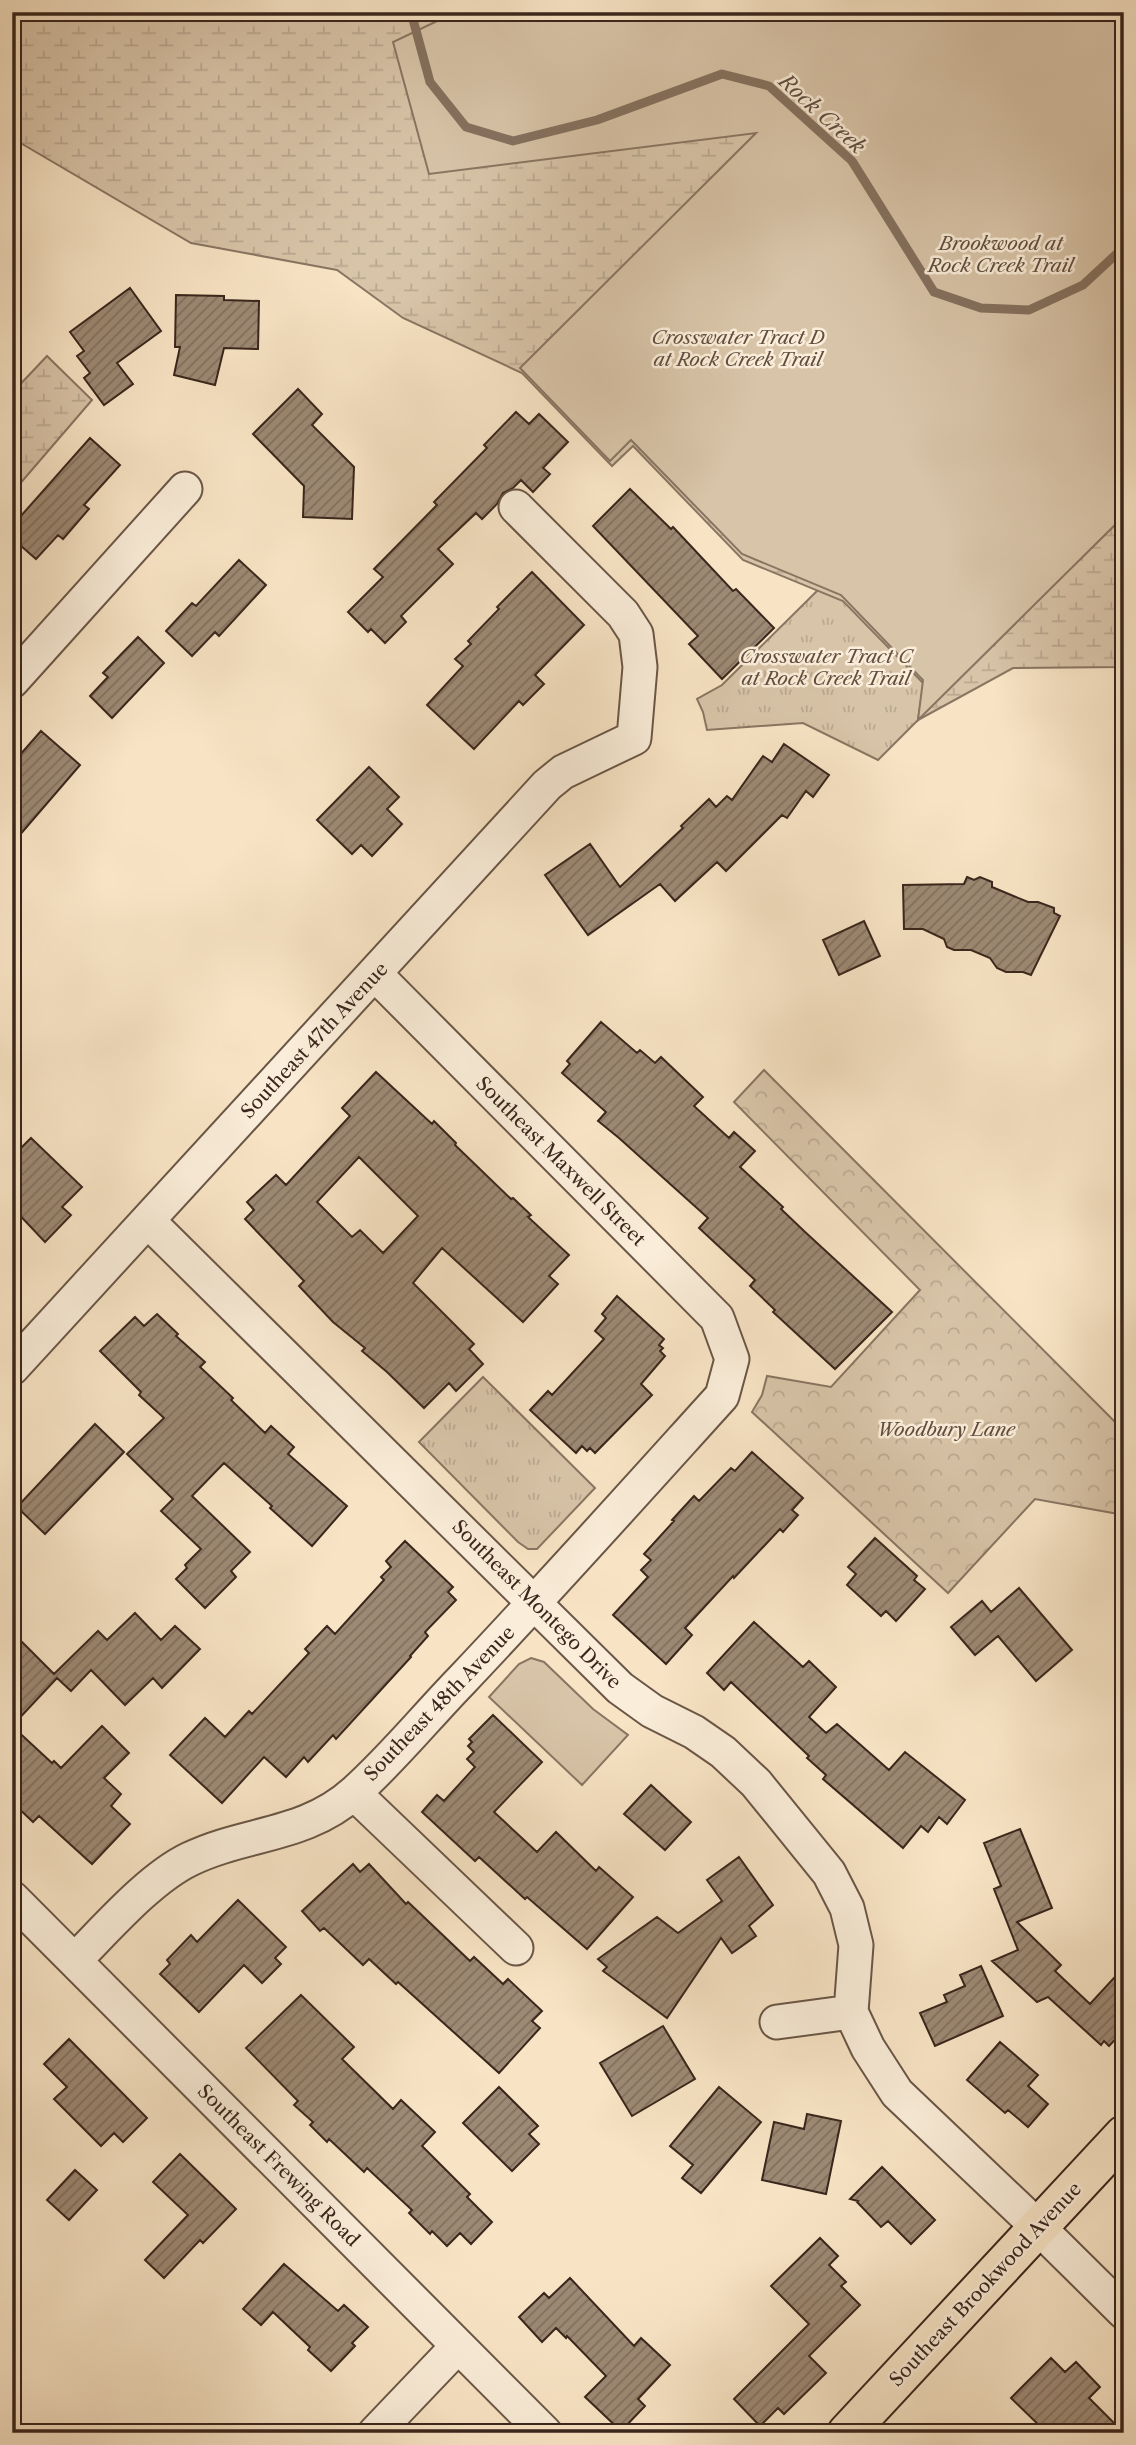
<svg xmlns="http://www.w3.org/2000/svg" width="1136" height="2445" viewBox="0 0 1136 2445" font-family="'Libre Caslon Text',serif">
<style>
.grass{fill:url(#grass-tufts);stroke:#897562;stroke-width:2}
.forest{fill:url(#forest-crowns);stroke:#897562;stroke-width:2}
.wetland{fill:url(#wetland-marsh);stroke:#897562;stroke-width:2}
.green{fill:#d8c4a8;stroke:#897562;stroke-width:2}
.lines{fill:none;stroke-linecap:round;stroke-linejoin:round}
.stream{stroke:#85715f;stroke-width:9}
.building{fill:url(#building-hatch);stroke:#3a261c;stroke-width:2;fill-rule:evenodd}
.minor-casing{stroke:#6a5646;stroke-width:37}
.major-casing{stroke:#3a261c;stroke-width:42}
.minor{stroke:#faedd9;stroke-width:33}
.major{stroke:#f8e4c5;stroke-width:38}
.labels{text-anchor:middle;stroke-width:5;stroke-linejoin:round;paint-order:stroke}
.park-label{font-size:19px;font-style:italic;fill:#624e3f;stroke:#faedd9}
.street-label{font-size:19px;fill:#3a261c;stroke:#faedd9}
.water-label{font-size:21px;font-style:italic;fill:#604c3e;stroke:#faedd9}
</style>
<defs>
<pattern id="grass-tufts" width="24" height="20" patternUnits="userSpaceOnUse" patternTransform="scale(1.75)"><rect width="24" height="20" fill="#d8c4a8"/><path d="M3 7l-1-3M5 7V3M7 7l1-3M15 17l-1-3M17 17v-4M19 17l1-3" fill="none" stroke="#baa890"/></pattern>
<pattern id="forest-crowns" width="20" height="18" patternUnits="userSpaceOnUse" patternTransform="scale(1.75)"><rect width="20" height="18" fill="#d8c4a8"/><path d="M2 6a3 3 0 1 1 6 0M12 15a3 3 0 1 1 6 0" fill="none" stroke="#baa890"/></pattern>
<pattern id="wetland-marsh" width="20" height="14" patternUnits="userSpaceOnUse" patternTransform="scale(1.75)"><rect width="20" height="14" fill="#d8c4a8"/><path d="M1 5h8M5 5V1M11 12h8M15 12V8" fill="none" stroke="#baa890"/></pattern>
<pattern id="building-hatch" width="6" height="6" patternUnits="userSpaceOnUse" patternTransform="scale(1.75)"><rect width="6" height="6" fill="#9d8974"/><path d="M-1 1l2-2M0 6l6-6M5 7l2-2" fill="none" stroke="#81705e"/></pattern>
</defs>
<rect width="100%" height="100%" fill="#f8e4c5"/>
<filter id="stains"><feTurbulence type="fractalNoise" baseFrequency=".00286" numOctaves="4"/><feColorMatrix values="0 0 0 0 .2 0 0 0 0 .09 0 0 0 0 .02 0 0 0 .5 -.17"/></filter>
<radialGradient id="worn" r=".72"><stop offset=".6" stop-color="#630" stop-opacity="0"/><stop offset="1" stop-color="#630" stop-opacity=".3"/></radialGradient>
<path class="grass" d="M821,587l20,8 83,85 -6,40 -40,40 -75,-37 -96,7 -4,-18 -6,-13 25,-14z
M483,1377l112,111 -58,61h-9l-10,-7 -99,-100z"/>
<path class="forest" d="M764,1070l360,361v84l-89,-16 -87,94 -196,-181 10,-17 5,-19 64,11 89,-97 -186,-188z"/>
<path class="wetland" d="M12,12h1112v651l-5,4 -106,1 -95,52 7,-35 -82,-84 -100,-41 -110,-114 -21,20 -90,-93 -119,-55 -66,-48 -146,-27 -179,-105z
M47,356l45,44 -80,93v-100z"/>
<path class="green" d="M456,12h668v504l-206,204 5,-40 -82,-85 -99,-41 -111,-114 -21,21 -90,-93 236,-235 -327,41 -36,-132z
M531,1658l13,4 49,47 35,26 -46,50 -93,-88 30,-33z"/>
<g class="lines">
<path class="stream" d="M411,12l19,70 36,45 47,14 84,-21 125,-46 47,12 83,75 82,131 47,16 48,2 54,-25 41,-38"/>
</g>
<path class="building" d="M130,288l31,43 -44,32 16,21 -29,21 -20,-27 6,-5 -13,-17 7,-5 -14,-19z
M176,295l48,1v4l35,1 -1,48 -34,-1 -9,37 -41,-10 6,-28h-5z
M298,389l24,25 -10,11 42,42 -2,52 -49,-2 1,-31 -51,-52z
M516,412l13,12 10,-10 29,28 -25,26 7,6 -17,18 -12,-12 -8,8 -10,5 -6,11 -15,15 -6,-6 -38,36 15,15 -52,52 5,6 -21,21 -14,-14 -3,3 -20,-20 35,-35 -9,-8 63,-64 -3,-3 53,-54 -3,-3z
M90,438l30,27 -36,40 5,4 -26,30 -5,-4 -22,24 -24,-21v-12z
M630,489l41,40 2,-2 60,64 3,-2 38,39 -52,51 -33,-35 9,-8 -105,-110z
M239,560l27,25 -47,51 -4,-4 -23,24 -26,-25 26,-28 4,3z
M532,572l52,53 -49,50 9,9 -21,21 -4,-4 -45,48 -47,-44 36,-39 -8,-7 16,-15 -3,-3 31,-32 -2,-2z
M138,637l26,26 -52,55 -22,-22 18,-19 -5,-4z
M41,731l39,34 -68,79v-80z
M784,744l45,31 -16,22 -7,-6 -19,27 -5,-3 -56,56 -9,-9 -42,39 -15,-17 -72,51 -43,-60 45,-31 30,43 63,-59 -2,-2 28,-27 7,8 11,-11 5,4 31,-44 9,6z
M369,767l30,30 -12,12 15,15 -30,32 -11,-11 -9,9 -35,-34z
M967,877l7,3 6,-3 12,5v5l36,15h10l16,6v5l6,3 -29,59 -8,-3h-17l-9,-4 -7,-10 -19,-8h-17l-7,-3 -3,-8 -21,-10h-19l-1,-44 61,-1z
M864,921l16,35 -41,19 -16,-35z
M601,1022l36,31 3,-3 15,13 6,-6 42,40 -9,9 35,32 5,-6 21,19 -15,16 43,40 -2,2 23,22 88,81 -57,57 -62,-57 2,-2 -25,-24 5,-6 -56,-52 9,-10 -89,-80 -21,-17 8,-9 -44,-39 8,-9 -3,-3z
M376,1072l56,52 2,-3 22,22 -1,2 56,54 2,-1 18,17 -3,2 41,38 -20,21 9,8 -35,38 -81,-74 -29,35 61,61 -5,5 14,15 -27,27 -7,-8 -25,25 -37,-36 -25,-21 3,-3 -32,-26 -34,-36 5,-5 -59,-62 9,-9 -7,-8 29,-27 10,10 64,-69 -8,-8zM359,1157l59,59 -35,37 -23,-23 -8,7 -35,-35z
M31,1138l51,49 -20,20 9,8 -26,27 -33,-35v-50z
M617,1296l47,43 -5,6 4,3 -3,3 5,5 -24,28 11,11 -57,58 -5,-5 -3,3 -5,-5 -6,7 -46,-43 18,-19 4,4 52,-56 -9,-8 11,-13 -4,-4z
M157,1314l21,20 -2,2 29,26 -5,5 33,31 -2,2 34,33 6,-7 23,21 -6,7 59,52 -35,40 -42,-38 2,-2 -48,-43 -32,33 58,56 -19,19 5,6 -31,31 -29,-29 11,-11 -2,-3 16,-16 -40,-38 12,-12 -46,-45 37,-36 -25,-23 2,-3 -41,-41 35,-34 9,9z
M95,1424l29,28 -79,82 -28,-27z
M752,1452l51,46 -11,12 6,5 -15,17 -3,-3 -46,49 -1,-2 -48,52 7,7 -26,29 -53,-49 35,-38 -7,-7 10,-10 -7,-6 30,-33 -2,-1 22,-24 5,5 32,-33 4,3z
M875,1538l42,38 -3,4 11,9 -29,32 -10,-10 -5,5 -34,-31 9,-11 -8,-7z
M405,1541l48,46 -5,5 8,8 -31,32 3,4 -18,20 1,1 -75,82 -3,-4 -25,27 -4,-5 -18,20 -22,-20 -42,46 -52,-48 35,-37 20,19 24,-26 3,3 57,-61 -4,-4 22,-23 8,8 49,-54 -3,-3 10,-10 -5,-6z
M1019,1588l53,62 -36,31 -38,-45 -23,19 -24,-28 31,-26 9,11z
M135,1613l26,27 14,-14 25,23 -38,39 -9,-10 -28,27 -34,-35 -20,21 -14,-13 -45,48 40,37 2,-2 7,7 41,-42 27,27 -25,25 17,16 -10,12 19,18 -38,40 -53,-48 -6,6 -21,-20v-170l42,42 44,-43 9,9z
M754,1622l49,45 6,-6 27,26 -27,30 17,16 11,-9 52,46 16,-18 60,48 -18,24 -8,-7 -11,15 -7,-6 -18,22 -80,-69 3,-4 -19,-17 2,-2 -78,-74 -7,8 -17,-17z
M493,1715l49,47 -48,50 43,40 19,-20 40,39 3,-4 34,30 -46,52 -60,-52 -2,2 -46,-42 -4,4 -53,-49 15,-17 7,6 31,-34 -8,-8 7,-7 -6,-6 4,-4 -3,-3z
M651,1785l40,37 -26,28 -41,-36z
M1020,1829l32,79 -35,14 44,43 -6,6 35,33 34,-37v63l-15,16 -5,-5 -3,4 -53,-48 -11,5 -45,-41 26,-11 -24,-61 7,-3 -17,-43z
M739,1857l34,48 -24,21 7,10 -24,17 -11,-15 -54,80 -64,-47 4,-4 -9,-8 59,-42 21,16 44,-32 -15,-21z
M353,1864l7,8 9,-8 37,40 2,-2 62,59 4,-4 29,27 5,-5 34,32 -10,10 8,7 -41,45 -101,-91 -2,2 -27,-25 -6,6 -39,-37 -4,3 -18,-20z
M238,1900l48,47 -11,11 6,6 -19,19 -18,-18 -45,47 -39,-38 10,-10 -3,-4 24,-25 6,7z
M981,1966l22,50 -68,30 -15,-33 27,-11 -3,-7 21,-9 -5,-11z
M301,1995l53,52 -12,12 51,50 8,-9 34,32 -13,14 48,48 -3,3 25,25 -21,22 -11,-11 -13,13 -15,-15 -2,3 -21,-21 3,-3 -45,-42 -3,4 -35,-33 -2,3 -17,-17 3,-3 -19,-17 4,-4 -52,-53z
M663,2026l32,53 -63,37 -32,-53z
M69,2039l78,79 -24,24 -9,-9 -13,13 -47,-47 13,-12 -23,-23z
M1000,2042l38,33 -10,11 20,18 -20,23 -20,-17 -3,3 -38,-33z
M499,2087l39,39 -9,8 10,10 -27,27 -49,-48z
M719,2087l42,35 -60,71 -19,-15 11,-13 -23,-19z
M807,2114l34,7 -15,73 -64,-14 12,-58 30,7z
M180,2154l56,55 -33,34 -3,-3 -36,38 -19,-18 43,-45 -35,-33z
M882,2167l53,53 -24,24 -23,-23 -7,6 -24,-25 1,-1 -8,-2z
M75,2170l22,20 -28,30 -22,-20z
M820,2238l18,18 -9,9 17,17 -5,4 19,19 -51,51 17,17 -42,41 -6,-6 -18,18 -26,-27 75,-75 -38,-38z
M284,2264l54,47 6,-6 24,22 -16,16 3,3 -24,25 -23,-21 2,-3 -37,-35 -12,13 -18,-16z
M570,2278l64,68 7,-8 29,27 -32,34 7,7 -24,25 -36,-34 21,-21 -39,-40 -1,2 -10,-10 -14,14 -23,-25 25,-24 5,5z
M1051,2358l14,14 11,-10 24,25 -11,11 35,35h-77l-36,-35z"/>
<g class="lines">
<defs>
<path id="minor" d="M12,681l173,-192
M148,1221l472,467 32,23 42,21 29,20 33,31 73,90 18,35 9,37 -5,67 17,36 29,45 141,134 86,85
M12,1368l535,-583 16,-13 71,-34 6,-71 -4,-33 -13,-20 -107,-107
M354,1793l162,155
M12,1898l533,535
M75,1960c32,-32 75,-82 115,-101 56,-27 115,-22 165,-67 37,-33 72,-76 106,-111 89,-94 175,-190 261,-285l10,-37 -15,-41 -342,-344
M777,2022l74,-10
M375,2433l83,-87"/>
<path id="major" d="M847,2433l277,-298"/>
</defs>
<use href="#minor" class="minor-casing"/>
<use href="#major" class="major-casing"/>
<use href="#minor" class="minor"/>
<use href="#major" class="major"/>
</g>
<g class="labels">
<g class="park-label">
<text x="1001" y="250">Brookwood at<tspan x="1001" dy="22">Rock Creek Trail</tspan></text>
<text x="738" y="344">Crosswater Tract D<tspan x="738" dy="22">at Rock Creek Trail</tspan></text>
<text x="826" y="663">Crosswater Tract C<tspan x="826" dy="22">at Rock Creek Trail</tspan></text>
<text x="946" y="1436">Woodbury Lane</text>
</g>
<g class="street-label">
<text transform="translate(314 1040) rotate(-47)" y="7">Southeast 47th Avenue</text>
<text transform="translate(561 1161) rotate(45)" y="7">Southeast Maxwell Street</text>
<text transform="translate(537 1604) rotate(45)" y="7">Southeast Montego Drive</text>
<text transform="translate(439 1703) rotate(-46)" y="7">Southeast 48th Avenue</text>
<text transform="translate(279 2165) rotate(45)" y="7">Southeast Frewing Road</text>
<text transform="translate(985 2284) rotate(-47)" y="7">Southeast Brookwood Avenue</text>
</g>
<g class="water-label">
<text transform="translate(822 114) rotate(42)" y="7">Rock Creek</text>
</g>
</g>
<rect width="1136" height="2445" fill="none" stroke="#f8e4c5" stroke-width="42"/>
<rect x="14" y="14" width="1108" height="2417" fill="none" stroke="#3a261c" stroke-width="3.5"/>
<rect x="21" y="21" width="1094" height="2403" fill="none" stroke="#3a261c" stroke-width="2"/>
<rect width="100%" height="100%" filter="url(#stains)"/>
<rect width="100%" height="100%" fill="url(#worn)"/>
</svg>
